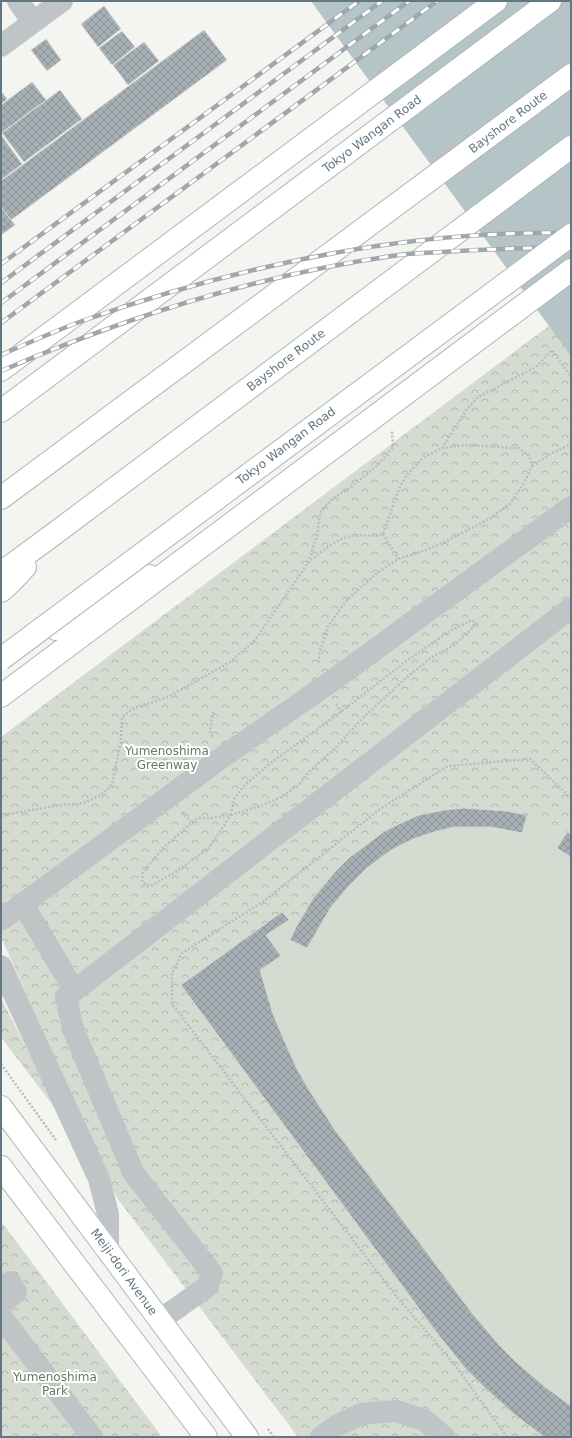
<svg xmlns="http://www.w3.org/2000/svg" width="572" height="1438" viewBox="0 0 572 1438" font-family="'DejaVu Sans',sans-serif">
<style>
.forest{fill:url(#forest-crowns)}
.pitch{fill:#d6dbd1}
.water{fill:#b5c4c6}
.building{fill:url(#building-cross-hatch);stroke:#d6d5d3}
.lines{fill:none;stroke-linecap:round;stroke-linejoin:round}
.major-casing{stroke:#b2b7ba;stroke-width:24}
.highway-casing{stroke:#b2b6b9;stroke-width:24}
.path{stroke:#b9bcbe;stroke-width:2.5;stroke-dasharray:2 2;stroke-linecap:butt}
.minor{stroke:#bfc4c6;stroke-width:22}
.major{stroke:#fff;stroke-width:22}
.highway{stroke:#fff;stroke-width:22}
.rail-casing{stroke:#a0a7ac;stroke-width:4.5}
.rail{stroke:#fff;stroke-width:3;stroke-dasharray:9;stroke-linecap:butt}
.highway-bridge-casing{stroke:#b2b6b9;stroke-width:24;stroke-linecap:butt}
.highway-bridge{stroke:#fff;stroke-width:22}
.labels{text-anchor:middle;stroke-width:4;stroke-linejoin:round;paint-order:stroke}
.street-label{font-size:12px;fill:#637782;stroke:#fff}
.park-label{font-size:12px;fill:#697962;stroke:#fff}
</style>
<defs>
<pattern id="forest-crowns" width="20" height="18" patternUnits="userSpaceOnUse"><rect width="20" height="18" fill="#d6dbd1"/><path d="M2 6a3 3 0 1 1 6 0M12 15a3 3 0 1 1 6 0" fill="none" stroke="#b1b6af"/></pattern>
<pattern id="building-cross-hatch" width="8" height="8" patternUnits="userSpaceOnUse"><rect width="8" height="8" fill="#a6b0b4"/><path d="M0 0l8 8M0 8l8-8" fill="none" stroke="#8b9498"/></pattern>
</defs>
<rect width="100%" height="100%" fill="#f4f4f0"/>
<path class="forest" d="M550,325l21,29v1083h-273l-181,-239 -116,-261v-200z
M1,998l59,117 -59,-78z
M1,1221l161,216h-161z"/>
<path class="pitch" d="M464,808c38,1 74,7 107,26v603h-27l-16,-12 -46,-40 -17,-17 -28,-35 -256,-348 101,-73 13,16 19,-31 71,-66 34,-16 26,-5z"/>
<path class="water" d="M311,1h260v355l-255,-348z"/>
<path class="building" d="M104,6l17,23 -23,18 -17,-23z
M204,30l23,30 -216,160 -10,-13v-26z
M122,31l13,16 -23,18 -13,-17z
M46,39l15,21 -14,11 -16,-21z
M144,42l15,19 -31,24 -15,-20z
M32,82l14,18 -45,33v-28z
M60,90l22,29 -58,43 -22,-29z
M1,91l6,8 -6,5z
M1,135l21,29 -21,16z
M1,207l14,18 -14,10z
M464,808l42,3 21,4 -5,18 -31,-6h-37l-20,5 -21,7 -22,11 -24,18 -19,19 -17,20 -24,41 -17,-8 5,-11 19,-32 21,-25 15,-15 35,-26 16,-8 18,-8 26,-5z
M567,832l4,2v23l-14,-9z
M282,912l7,8 -23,15 15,21 -21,14 13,44 11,26 13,29 14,24 24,37 137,183 28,33 16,16 28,24 27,20v31h-27l-30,-23 -32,-29 -17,-17 -28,-35 -256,-348z"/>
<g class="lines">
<defs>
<path id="major" d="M1,1107l246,330
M1,1167l205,270"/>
<path id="highway" d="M1,370l495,-369
M1,411l549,-410
M1,498l570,-423
M1,573l53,-39 517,-387
M1,591l11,-10 13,-14
M56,629l73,-47 20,-6
M1,696l570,-426"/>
</defs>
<use href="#major" class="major-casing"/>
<use href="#highway" class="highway-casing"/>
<path class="path" d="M442,448l25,-39 11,-12 58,-30 16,-17 19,27
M532,466l18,-12 21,-10
M383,534l15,25
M308,563c12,-10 27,-24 43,-27 11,-2 21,1 32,-2l16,-45 7,-13 18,-19 18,-9 23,-3 53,3 11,7 3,11 -8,17 -14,21 -21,15 -40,21 -23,10 -28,9 -21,14 -30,27 -19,26 -8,25 -2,13
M336,704l5,8
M212,737l-2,-6 3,-19
M182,812l9,10
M231,815l3,-16 10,-13 28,-24 69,-50 64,-50 43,-30 24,-12 5,4 -23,21 -23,13 -25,20 -42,39 -29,31 -25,23 -11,14 -18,12 -20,9 -30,9 -19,3h-14l-7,5 -29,26 -19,24 -1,9 9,4 26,-15 32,-23 22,-33
M1,817l8,-3 52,-9 23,-2 17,-8 11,-10 9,-44 1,-24 12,-9 34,-11 62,-35 25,-22 53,-77 9,-27 3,-23 12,-14 19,-12 28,-23 14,-17 -1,-16
M1,1064l55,76
M268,1429l6,8
M507,1437l-52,-72 -59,-69 -224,-292v-30l10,-21 82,-52 116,-92 68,-43 82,-7 41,39"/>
<path class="minor" d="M18,1l15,21
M1,46l61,-45
M23,904l51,86
M1,920l223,-164 101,-70 246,-179
M1,966l98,213 9,35v35
M1,1303l15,-11 -6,-10
M1,1316l91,121
M160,1320l48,-34 4,-13 -78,-99 -61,-145 -7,-32 505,-389
M321,1437l15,-11 25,-12 35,-3 28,9 20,17"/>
<use href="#major" class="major"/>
<use href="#highway" class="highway"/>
<defs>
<path id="rail" d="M1,264l358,-263
M1,283l381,-282
M1,303l408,-302
M1,323l436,-322
M1,355c27,-12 54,-24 81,-34 156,-55 323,-91 489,-88
M1,371c127,-55 261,-97 398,-116 14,-2 28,-2 42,-3 44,-3 87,-4 130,-5"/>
</defs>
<use href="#rail" class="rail-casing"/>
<use href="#rail" class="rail"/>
<defs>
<path id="highway-bridge" d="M1,659l570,-424"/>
</defs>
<use href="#highway-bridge" class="highway-bridge-casing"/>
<use href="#highway-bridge" class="highway-bridge"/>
</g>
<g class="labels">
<g class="street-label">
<text transform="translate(508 122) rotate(-37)" y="4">Bayshore Route</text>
<text transform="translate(372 134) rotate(-37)" y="4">Tokyo Wangan Road</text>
<text transform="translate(286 360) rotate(-37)" y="4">Bayshore Route</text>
<text transform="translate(286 446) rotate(-37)" y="4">Tokyo Wangan Road</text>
<text transform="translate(124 1272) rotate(54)" y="4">Meiji-dori Avenue</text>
</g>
<g class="park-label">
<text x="167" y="755">Yumenoshima<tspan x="167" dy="14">Greenway</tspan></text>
<text x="55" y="1381">Yumenoshima<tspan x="55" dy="14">Park</tspan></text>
</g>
</g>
<rect width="572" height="1438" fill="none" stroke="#637782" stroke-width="4"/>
</svg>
